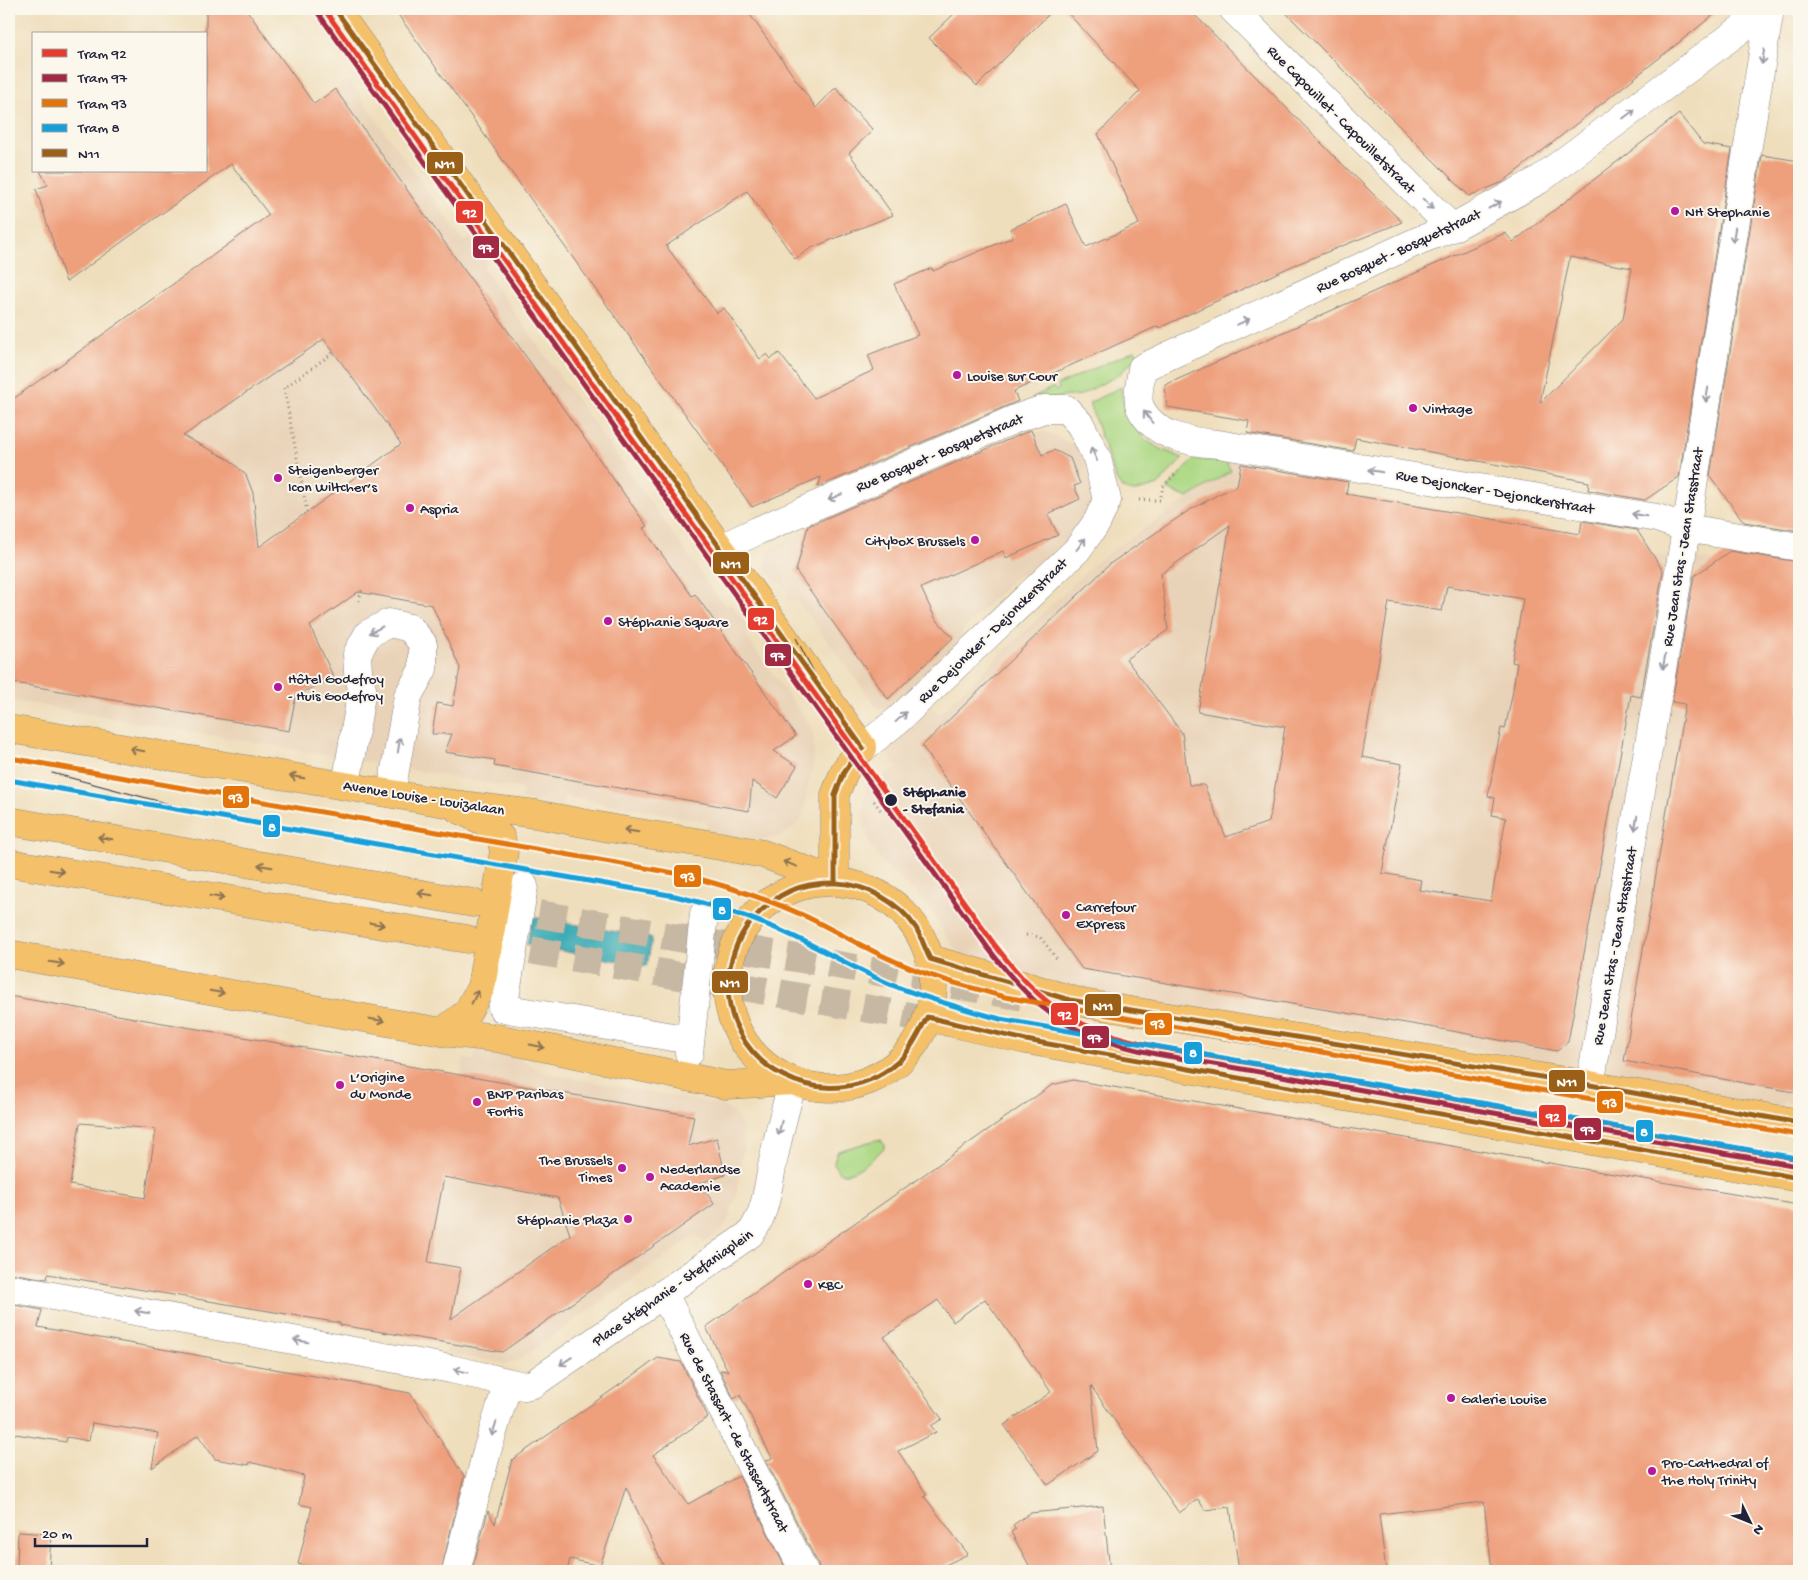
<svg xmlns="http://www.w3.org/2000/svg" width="1808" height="1580" viewBox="0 0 1808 1580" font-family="'Gochi Hand',sans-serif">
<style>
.built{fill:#e9d3b8}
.green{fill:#acd883;stroke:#677d5f}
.water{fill:#3aabb5;stroke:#2e6678}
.building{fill:#ee9f7b;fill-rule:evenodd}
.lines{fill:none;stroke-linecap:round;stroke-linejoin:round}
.highway-tunnel{stroke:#c6b8a2;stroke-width:28;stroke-dasharray:28 14;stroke-linecap:butt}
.minor-casing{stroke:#88807c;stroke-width:29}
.major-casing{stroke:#88807c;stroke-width:29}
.highway-casing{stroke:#88807c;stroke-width:29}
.path{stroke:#88807c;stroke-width:3;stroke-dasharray:1 4;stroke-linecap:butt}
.minor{stroke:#fff;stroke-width:28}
.major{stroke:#f4c16a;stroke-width:28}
.highway{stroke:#f4c16a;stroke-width:28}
.tram{stroke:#22223b;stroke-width:1}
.bus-1-casing{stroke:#fbf7ec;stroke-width:9}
.bus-1{stroke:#9b6018;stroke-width:5}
.tram-1-casing{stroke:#fbf7ec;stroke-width:9}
.tram-2-casing{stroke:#fbf7ec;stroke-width:9}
.tram-3-casing{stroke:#fbf7ec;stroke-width:9}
.tram-4-casing{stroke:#fbf7ec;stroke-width:9}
.tram-1{stroke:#e43c2e;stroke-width:5}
.tram-2{stroke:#a12944;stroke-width:5}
.tram-3{stroke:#e3740a;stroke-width:5}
.tram-4{stroke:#169fdb;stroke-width:5}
.oneway{stroke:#9c9ca7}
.oneway2{stroke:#8b7252}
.poi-dot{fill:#b5179e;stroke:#fbf7ec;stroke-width:2}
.stop-dot{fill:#22223b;stroke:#fbf7ec;stroke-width:2}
.labels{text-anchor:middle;stroke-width:4;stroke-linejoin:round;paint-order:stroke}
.street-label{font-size:15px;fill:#22223b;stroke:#fbf7ec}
.poi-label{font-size:15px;fill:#22223b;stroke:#fbf7ec;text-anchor:start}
.stop-label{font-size:15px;font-weight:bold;fill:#22223b;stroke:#fbf7ec;text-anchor:start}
.line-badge{stroke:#fbf7ec;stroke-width:2}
.badge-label{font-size:14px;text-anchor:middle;font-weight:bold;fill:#fff}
</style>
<rect width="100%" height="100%" fill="#fbf7ec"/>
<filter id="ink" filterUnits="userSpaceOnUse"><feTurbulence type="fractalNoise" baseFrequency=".02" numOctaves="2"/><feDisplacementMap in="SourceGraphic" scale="10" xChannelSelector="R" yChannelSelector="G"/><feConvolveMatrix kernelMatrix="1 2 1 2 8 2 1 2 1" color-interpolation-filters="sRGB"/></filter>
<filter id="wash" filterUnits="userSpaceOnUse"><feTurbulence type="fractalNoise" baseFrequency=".0096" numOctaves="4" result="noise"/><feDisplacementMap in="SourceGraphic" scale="20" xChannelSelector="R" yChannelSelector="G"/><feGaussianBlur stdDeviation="1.12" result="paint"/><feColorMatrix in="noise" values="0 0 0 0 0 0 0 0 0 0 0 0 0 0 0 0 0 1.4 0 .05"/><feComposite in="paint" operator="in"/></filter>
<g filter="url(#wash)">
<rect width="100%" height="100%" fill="#efdebc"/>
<path class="built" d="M348,80l116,162 6,-4 18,25 -5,5 242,339 6,-3 20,27 -5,5 65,91 3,11v20l-10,49 -3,13 -14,13 -16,6 -9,1 -56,-8v-11l-142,-25 -3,11 -40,-8 1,-10 -513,-89v-276l32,5 10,-58 218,-155 -38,-52z
M1037,432h8l18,7 12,8 9,10 8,38 -14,36 -46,46 -14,-2 -55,54 -2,16 -66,63h-15l-4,-2 -80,-107 -5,3 -5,-5 2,-4 -8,-11 -3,1 -11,-14 -1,-3 4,-15 2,-2 21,-12 219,-97z
M1230,458h16l-2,9 167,41 240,46 66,7 82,14v529l-16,-2 -2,11 -234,-41v-11l-115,-19 -3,10 -44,-8 1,-10 -103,-17 -2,10 -268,-47 -49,-21 -7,-8 -7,-9 -23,-38 -42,-38 -15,-20 -7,-25v-20l4,-19 3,3 27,-18 -11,-16 45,-44 8,7 155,-150 21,-16 116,-77 -5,-9z
M477,1049l39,7 28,17 176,32 10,5 7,7 5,9 2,18 -8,52 -9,27 -5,7 -18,13 -7,-9 -179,127 -12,3 -60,-11 15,-84 -33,-7 36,-204 10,3z"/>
<path class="green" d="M1135,350l3,7 -11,9 -7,8 -39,21 -31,3 -16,-1 19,-10 3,4 3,-2 -1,-4z
M1121,387c0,9 4,17 7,26 12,29 27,34 55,45l-25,27 -24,7 -12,-4 -6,-9 -27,-76z
M1194,459l32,3 5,9 -43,27 -21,-9z
M876,1140h5l3,4v4c-8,8 -29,28 -42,25 -4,-1 -6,-5 -8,-9l1,-6 3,-7z"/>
<path class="water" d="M532,917l120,21 -5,28 -120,-21z"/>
<g id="blocks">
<path class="building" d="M206,9h40l68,95 21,-15 312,437 -4,2 49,68 3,-2 101,142 -22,15 23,15 -20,32 -25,-17 -3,30 -255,-45 1,-6 -50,-8 7,-18h-20l5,-31 16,3 7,-38 -28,-63 -74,-13 -48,34 24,52 -38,17 -7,36 -280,-49v-280l260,-187 -38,-51 -165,118 -30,-93 12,-4 -8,-14h166zM324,339l77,105 -142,103 -6,-54 -7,-18 -16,-15 -47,-24z
M394,9h352l70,99 20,-21 16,21 21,22 -24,23 44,62 -82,33 -16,11 -48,-68 -81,55 51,67 7,-5 36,51 7,-5 4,5 8,-6 35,45 60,-28 -6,-15 50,-20 -24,-51 38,-16 1,3 80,-34 -3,-8 56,-25 20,43 53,-23 -41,-90 42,-43 -76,-82h125l144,146 69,67 -110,44 -133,62 -1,-2 -144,65 4,10 -200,86 3,-10 -69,30z
M959,9h95l-77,77 -48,-48z
M1282,9h439l-218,173 -34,14z
M1679,114l24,30 29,5 -53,328 -34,23 -57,-10 1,-8 -233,-44 -3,13 -106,-18 2,-12 -82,-14 -2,-22 340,-152 8,9zM1570,257l62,11 -9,51 -83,84z
M1762,155l37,6v370l-55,-9 -34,-46z
M1031,430l11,25 12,-5 16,8 10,26 -6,2 6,13 -32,15 10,21 -52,23 -3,-7 -82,37 14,30 18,20 -65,61 -92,-128 12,-45z
M1241,464l107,18 -2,12 234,40 2,-13 55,9 26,41 -22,126 -10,-2 -63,347 -11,9 -121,-23 -354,-59 -160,-223 189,-183 77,-52 31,-17 18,-8zM1230,525l-32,187 87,15 -16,95 -43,15 -22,-52h-15l-7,-52 -56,-74 42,-29 -7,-56zM1447,586l76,13 -11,63 5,1 -5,33 -7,33 -4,-1 -13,68 7,2 -3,17 14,3 -15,83 -72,-11 2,-10 -39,-7 20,-109 -40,-7 27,-155 53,9z
M1730,551l69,11v531l-175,-32 61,-357 -13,-2 22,-126z
M9,996l685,120 -6,30 29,-8 8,37 -25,8 14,21 -212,148 -162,-27v-2l-292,-49 -1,5 -38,-6zM80,1123l76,6 -11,69 -75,-13zM444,1177l114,21 12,37 -119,84 10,-51 -33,-6z
M1073,1080l505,88 221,37v366h-307l-8,-69 -105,12 7,57h-147l-9,-64 -25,3 -7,-11 -19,14 -88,-127 7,65 -50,34 -44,-60 47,-33 -66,-93 -32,23 -15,-22 -54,37 58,82 -11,7 5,6 -38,19 29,44 -3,1 44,58 -35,17h-113l-2,-7 -52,-103 6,-3 -32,-63 -6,4 -14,-29 8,1 -22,-44 346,-242z
M9,1304l33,6 -4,17 372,66 54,83 -23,95h-114l-29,-7 14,-57 -13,-3 5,-28 -54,-14 -1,3 -34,-6 -17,-24 -46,33 6,-35 -66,-10 -3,18 -22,-4 -1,5 -57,-9z
M658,1358l23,4 27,55 -55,38 35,49 51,-28 48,95h-121l-40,-84 -26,79 -30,-7 -3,12h-95l16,-60 7,13 17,-64z
M1103,1506l7,65h-78l-21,-39 5,-3 -3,-4 17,-12z
M18,1532l33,2 -2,37h-32z"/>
</g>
</g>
<g filter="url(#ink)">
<use href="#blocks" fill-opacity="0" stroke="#88807c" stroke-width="1"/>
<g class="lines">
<path class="highway-tunnel" d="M497,907l534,91
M490,943l460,80"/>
<defs>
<path id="minor" d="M1233,9l219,219
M1766,9l-29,23 -198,148 -87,48 -32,12 -278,128c-1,11 -6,29 -2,39 14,30 50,35 78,37l439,74 29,10 113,19
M721,548l36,-17 258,-112 29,-10h22l14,15 17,34 10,42 -10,22 -20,28 -179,170 -35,28
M346,785l16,-96 -4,-17 -1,-18 11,-20 21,-11 21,5 13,16v25l-15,27 -17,97
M505,998l19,-112
M502,1008l188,32
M689,1053l15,-139
M1590,1085l92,-531 88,-545
M9,1288l442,81 73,17 9,-2 217,-150c17,-21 18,-51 24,-77 5,-26 12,-51 19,-76
M664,1294l140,277
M456,1571l31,-120 21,-68"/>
<path id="major" d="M335,9l528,739 -6,5 -13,19 -9,23v86
M9,729l436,74 91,11 73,14 111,18 43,8 72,27
M727 985a103 103 0 1 1 206 0a103 103 0 1 1-206 0Z
M9,954l433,78 55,6 229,47 67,-4
M930,959l99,28 53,16 508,82 209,38
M927,1017l99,23 773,138
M442,1032l25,-19 14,-26 23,-136 -3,-13 -14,-15 -29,-14"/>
<path id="highway" d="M9,821l464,82
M9,863l458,76"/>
</defs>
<use href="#minor" class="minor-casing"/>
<use href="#major" class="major-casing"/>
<use href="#highway" class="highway-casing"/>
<path class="path" d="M1139,500h21l3,-13 13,-14
M307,512l-23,-124 50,-36
M359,601l3,-12
M874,801l8,11
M1026,935l14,2 18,23"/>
<use href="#minor" class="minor"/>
<use href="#major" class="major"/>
<use href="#highway" class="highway"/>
<path class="tram" d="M796,638l58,111
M52,773l178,47"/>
<defs>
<path id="bus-1" d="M335,9l528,739
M835,881v-86l9,-23 13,-19 6,-5
M1799,1123l-209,-38 -520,-85 -140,-41c-5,-10 -8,-21 -14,-31 -16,-25 -50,-44 -80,-45 -36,-1 -59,10 -83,36 -12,13 -19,30 -23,48 -18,100 104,161 174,89 10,-12 16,-25 23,-39l99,23 773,138"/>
</defs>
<use href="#bus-1" class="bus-1-casing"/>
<use href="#bus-1" class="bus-1"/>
<defs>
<path id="tram-1" d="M324,9l670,935c52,67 81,85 164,103l641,112"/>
<path id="tram-2" d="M318,13l670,935c53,69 84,88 168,106l642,112"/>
<path id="tram-3" d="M10,758l670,116c44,11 86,24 127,43 31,15 60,33 92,46 34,15 70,24 106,34l794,138"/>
<path id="tram-4" d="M9,780l666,116c42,10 83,23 122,42 32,15 62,33 95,47 35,14 72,24 108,34l796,139"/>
</defs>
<use href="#tram-1" class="tram-1-casing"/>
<use href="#tram-2" class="tram-2-casing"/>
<use href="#tram-3" class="tram-3-casing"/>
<use href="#tram-4" class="tram-4-casing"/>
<use href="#tram-1" class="tram-1"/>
<use href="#tram-2" class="tram-2"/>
<use href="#tram-3" class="tram-3"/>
<use href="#tram-4" class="tram-4"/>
</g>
<defs><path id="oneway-shaft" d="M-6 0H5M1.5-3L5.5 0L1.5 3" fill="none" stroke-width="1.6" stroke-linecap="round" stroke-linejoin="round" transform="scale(1.25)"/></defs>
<g class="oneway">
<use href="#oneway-shaft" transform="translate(1763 57) rotate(99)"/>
<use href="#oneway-shaft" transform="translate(1629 114) rotate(-37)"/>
<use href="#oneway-shaft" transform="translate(1428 204) rotate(45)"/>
<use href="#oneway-shaft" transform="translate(1495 205) rotate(-29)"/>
<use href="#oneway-shaft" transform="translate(1734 235) rotate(99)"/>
<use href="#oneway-shaft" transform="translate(1243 322) rotate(-25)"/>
<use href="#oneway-shaft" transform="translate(1707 395) rotate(99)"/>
<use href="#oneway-shaft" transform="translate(1148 417) rotate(-127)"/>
<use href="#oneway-shaft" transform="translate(1094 454) rotate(-114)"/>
<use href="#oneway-shaft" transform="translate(1375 471) rotate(-170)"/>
<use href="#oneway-shaft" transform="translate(835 497) rotate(157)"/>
<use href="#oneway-shaft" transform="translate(1639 515) rotate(-170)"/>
<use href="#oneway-shaft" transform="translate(1081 544) rotate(-53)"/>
<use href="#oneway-shaft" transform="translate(376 630) rotate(152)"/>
<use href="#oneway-shaft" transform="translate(1664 662) rotate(100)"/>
<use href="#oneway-shaft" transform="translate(901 717) rotate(-43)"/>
<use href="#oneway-shaft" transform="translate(399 745) rotate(-81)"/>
<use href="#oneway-shaft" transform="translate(1636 823) rotate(100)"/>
<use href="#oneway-shaft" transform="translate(780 1128) rotate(103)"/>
<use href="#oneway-shaft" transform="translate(142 1312) rotate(-170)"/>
<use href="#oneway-shaft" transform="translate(301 1341) rotate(-170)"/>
<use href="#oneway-shaft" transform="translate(566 1361) rotate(146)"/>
<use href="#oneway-shaft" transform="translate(461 1371) rotate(-166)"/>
<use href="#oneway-shaft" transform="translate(494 1429) rotate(108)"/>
</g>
<g class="oneway2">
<use href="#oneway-shaft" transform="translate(137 750) rotate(-171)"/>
<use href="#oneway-shaft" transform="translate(297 777) rotate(-171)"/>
<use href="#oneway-shaft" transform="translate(631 831) rotate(-171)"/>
<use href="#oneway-shaft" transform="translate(105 838) rotate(-170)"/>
<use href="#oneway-shaft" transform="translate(790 864) rotate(-159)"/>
<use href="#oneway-shaft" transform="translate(265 866) rotate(-170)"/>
<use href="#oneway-shaft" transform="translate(57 871) rotate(9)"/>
<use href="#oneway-shaft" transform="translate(425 894) rotate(-170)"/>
<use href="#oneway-shaft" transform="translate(217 897) rotate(9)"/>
<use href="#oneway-shaft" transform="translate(377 924) rotate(9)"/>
<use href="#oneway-shaft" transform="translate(57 963) rotate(10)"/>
<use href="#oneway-shaft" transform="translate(217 992) rotate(10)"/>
<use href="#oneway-shaft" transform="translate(475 997) rotate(-62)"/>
<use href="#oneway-shaft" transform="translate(377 1020) rotate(10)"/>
<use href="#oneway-shaft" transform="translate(537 1046) rotate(12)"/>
</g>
</g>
<g class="poi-dot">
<circle cx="1675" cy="211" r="5"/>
<circle cx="957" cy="375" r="5"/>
<circle cx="1413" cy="408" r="5"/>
<circle cx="278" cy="478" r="5"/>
<circle cx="410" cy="508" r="5"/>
<circle cx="975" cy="540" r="5"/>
<circle cx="608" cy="621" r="5"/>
<circle cx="278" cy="687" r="5"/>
<circle cx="1066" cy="915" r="5"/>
<circle cx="340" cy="1085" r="5"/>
<circle cx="477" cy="1102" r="5"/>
<circle cx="622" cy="1168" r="5"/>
<circle cx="650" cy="1177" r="5"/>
<circle cx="628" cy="1219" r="5"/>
<circle cx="808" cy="1284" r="5"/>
<circle cx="1451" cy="1398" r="5"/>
<circle cx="1652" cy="1471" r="5"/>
</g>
<circle class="stop-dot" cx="891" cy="800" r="7"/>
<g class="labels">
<g class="street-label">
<text transform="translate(1342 119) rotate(45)" y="5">Rue Capouillet - Capouilletstraat</text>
<text transform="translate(1398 250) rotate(-25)" y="5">Rue Bosquet - Bosquetstraat</text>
<text transform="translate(939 452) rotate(-23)" y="5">Rue Bosquet - Bosquetstraat</text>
<text transform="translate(1495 491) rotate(10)" y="5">Rue Dejoncker - Dejonckerstraat</text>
<text transform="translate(1682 547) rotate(-81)" y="5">Rue Jean Stas - Jean Stasstraat</text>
<text transform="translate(992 630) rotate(-44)" y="5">Rue Dejoncker - Dejonckerstraat</text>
<text transform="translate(424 797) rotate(9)" y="5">Avenue Louise - Louizalaan</text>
<text transform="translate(1614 946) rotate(-80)" y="5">Rue Jean Stas - Jean Stasstraat</text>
<text transform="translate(672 1287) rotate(-35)" y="5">Place Stéphanie - Stefaniaplein</text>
<text transform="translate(735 1432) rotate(63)" y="5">Rue de Stassart - de Stassartstraat</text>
</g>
<g class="poi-label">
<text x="1685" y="216">NH Stephanie</text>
<text x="967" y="380">Louise sur Cour</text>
<text x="1423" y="413">Vintage</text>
<text x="288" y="474">Steigenberger<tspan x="288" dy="17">Icon Wiltcher’s</tspan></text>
<text x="420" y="513">Aspria</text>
<text x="965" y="545" text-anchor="end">Citybox Brussels</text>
<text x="618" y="626">Stéphanie Square</text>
<text x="288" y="683">Hôtel Godefroy<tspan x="288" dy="17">- Huis Godefroy</tspan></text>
<text x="1076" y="911">Carrefour<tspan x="1076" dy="17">Express</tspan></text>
<text x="350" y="1081">L’Origine<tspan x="350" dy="17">du Monde</tspan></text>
<text x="487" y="1098">BNP Paribas<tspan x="487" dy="17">Fortis</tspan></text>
<text x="612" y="1164" text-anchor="end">The Brussels<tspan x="612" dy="17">Times</tspan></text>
<text x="660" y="1173">Nederlandse<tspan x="660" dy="17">Academie</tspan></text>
<text x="618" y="1224" text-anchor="end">Stéphanie Plaza</text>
<text x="818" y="1289">KBC</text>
<text x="1461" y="1403">Galerie Louise</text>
<text x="1662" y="1467">Pro-Cathedral of<tspan x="1662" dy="17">the Holy Trinity</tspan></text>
</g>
<g class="stop-label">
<text x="903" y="796">Stéphanie<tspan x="903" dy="17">- Stefania</tspan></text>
</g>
</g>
<g class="line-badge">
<rect x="426" y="151" width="38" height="24" rx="5" fill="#9b6018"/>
<rect x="455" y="200" width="29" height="24" rx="5" fill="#e43c2e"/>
<rect x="472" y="235" width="28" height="24" rx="5" fill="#a12944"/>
<rect x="712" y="551" width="38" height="24" rx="5" fill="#9b6018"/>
<rect x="747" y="607" width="28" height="24" rx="5" fill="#e43c2e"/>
<rect x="764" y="643" width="28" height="24" rx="5" fill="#a12944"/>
<rect x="222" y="785" width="28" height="24" rx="5" fill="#e3740a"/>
<rect x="262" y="814" width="19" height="24" rx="5" fill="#169fdb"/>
<rect x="673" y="864" width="29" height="24" rx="5" fill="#e3740a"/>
<rect x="712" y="897" width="20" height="24" rx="5" fill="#169fdb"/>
<rect x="711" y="970" width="38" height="24" rx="5" fill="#9b6018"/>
<rect x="1084" y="993" width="38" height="24" rx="5" fill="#9b6018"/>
<rect x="1050" y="1002" width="29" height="24" rx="5" fill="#e43c2e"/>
<rect x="1144" y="1012" width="29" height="24" rx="5" fill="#e3740a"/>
<rect x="1081" y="1025" width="29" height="24" rx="5" fill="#a12944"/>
<rect x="1183" y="1041" width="20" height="24" rx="5" fill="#169fdb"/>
<rect x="1548" y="1069" width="38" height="24" rx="5" fill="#9b6018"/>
<rect x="1596" y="1090" width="28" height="24" rx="5" fill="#e3740a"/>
<rect x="1538" y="1104" width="29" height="24" rx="5" fill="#e43c2e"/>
<rect x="1573" y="1117" width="29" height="24" rx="5" fill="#a12944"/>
<rect x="1635" y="1119" width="19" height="24" rx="5" fill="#169fdb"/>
</g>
<g class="badge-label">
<text x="445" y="168">N11</text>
<text x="470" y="217">92</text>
<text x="486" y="252">97</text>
<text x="731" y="568">N11</text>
<text x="761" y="624">92</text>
<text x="778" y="660">97</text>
<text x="236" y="802">93</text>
<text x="272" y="831">8</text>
<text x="688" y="881">93</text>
<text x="722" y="914">8</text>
<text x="730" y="987">N11</text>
<text x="1103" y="1010">N11</text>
<text x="1065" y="1019">92</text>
<text x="1158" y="1028">93</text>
<text x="1095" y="1042">97</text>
<text x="1193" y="1057">8</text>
<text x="1567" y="1086">N11</text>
<text x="1610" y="1107">93</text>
<text x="1553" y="1121">92</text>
<text x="1588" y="1134">97</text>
<text x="1644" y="1136">8</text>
</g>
<rect width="1808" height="1580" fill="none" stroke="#fbf7ec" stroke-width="30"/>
<rect x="32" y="32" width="175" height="140" fill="#fbf7ec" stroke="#a4a2a5"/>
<rect x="42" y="49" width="25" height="8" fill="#e43c2e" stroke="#a4a2a5"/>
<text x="78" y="58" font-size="15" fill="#22223b">Tram 92</text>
<rect x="42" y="74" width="25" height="8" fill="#a12944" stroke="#a4a2a5"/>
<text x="78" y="82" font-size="15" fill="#22223b">Tram 97</text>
<rect x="42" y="99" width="25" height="8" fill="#e3740a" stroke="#a4a2a5"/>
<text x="78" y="108" font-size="15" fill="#22223b">Tram 93</text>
<rect x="42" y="124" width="25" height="8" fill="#169fdb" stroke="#a4a2a5"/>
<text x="78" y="132" font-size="15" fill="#22223b">Tram 8</text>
<rect x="42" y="149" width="25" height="8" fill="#9b6018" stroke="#a4a2a5"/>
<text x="78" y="158" font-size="15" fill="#22223b">N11</text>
<g transform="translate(1750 1522) rotate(133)" stroke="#fbf7ec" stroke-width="4" paint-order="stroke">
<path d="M0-4L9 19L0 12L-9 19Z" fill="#22223b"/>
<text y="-8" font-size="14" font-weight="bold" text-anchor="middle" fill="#22223b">N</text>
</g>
<path d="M35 1538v8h112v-8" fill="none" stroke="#22223b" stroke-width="2.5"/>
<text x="42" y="1538" font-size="15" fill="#22223b" stroke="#fbf7ec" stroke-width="4" paint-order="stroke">20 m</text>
</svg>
